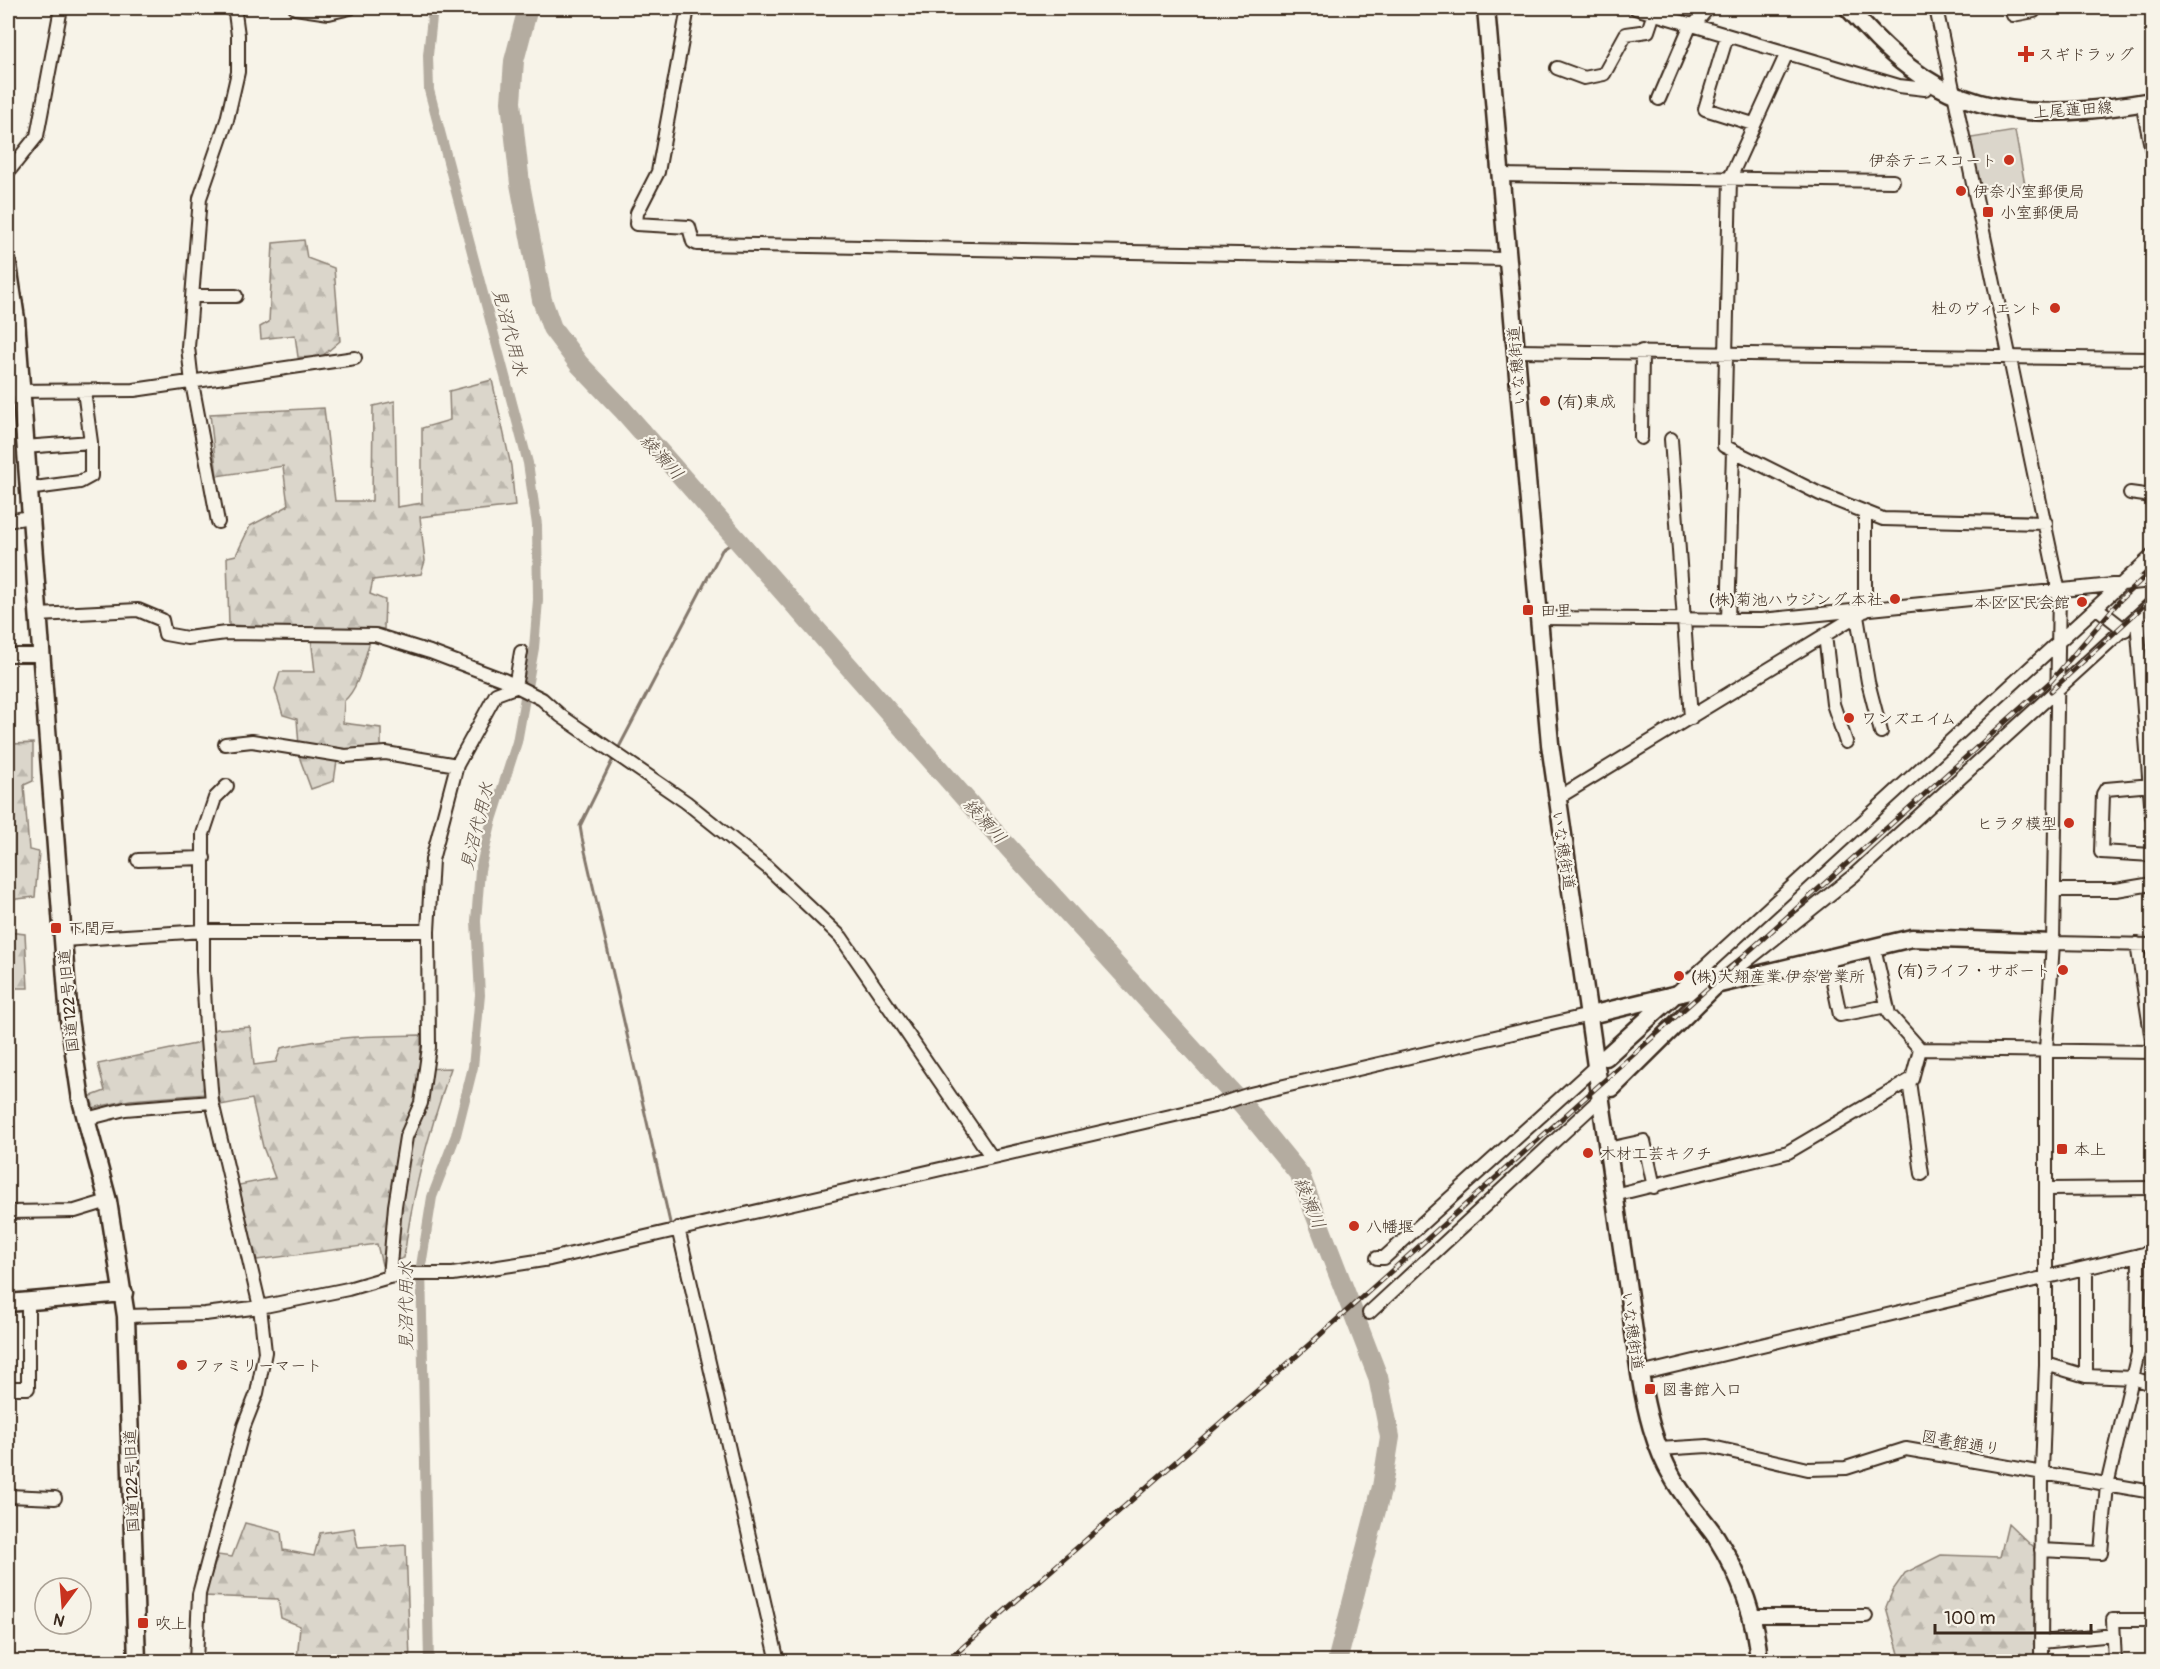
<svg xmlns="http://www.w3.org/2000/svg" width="2160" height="1669" viewBox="0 0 2160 1669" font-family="Pangolin,'Klee One',sans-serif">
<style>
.green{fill:#dbd6cb;stroke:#8b8074;stroke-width:1.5}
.forest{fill:url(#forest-firs);stroke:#8b8074;stroke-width:1.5}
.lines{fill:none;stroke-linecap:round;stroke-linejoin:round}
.stream{stroke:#84786c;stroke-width:3}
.canal{stroke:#b4aca0;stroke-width:10}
.river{stroke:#b4aca0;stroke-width:20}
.street-casing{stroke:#3b2a1e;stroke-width:16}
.secondary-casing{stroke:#3b2a1e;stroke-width:21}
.street{stroke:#f7f3e8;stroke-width:12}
.secondary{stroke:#f7f3e8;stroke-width:16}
.rail-casing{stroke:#3b2a1e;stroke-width:5}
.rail{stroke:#f7f3e8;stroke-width:3;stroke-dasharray:9;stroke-linecap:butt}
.poi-dot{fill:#c8321e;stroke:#f7f3e8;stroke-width:2}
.labels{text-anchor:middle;stroke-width:4.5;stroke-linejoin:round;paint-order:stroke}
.poi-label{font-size:16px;fill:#3b2a1e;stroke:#f7f3e8;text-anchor:start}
.street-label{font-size:16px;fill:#3b2a1e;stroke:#f7f3e8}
.water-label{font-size:18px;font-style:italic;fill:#5f5145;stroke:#f7f3e8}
</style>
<defs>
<pattern id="forest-firs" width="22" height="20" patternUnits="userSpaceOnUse" patternTransform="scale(1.5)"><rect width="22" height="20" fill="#dbd6cb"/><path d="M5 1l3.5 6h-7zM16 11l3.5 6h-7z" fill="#bdb8ae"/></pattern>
</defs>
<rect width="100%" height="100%" fill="#f7f3e8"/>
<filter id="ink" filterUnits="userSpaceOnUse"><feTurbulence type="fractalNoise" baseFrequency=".0167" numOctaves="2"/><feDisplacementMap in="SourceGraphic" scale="12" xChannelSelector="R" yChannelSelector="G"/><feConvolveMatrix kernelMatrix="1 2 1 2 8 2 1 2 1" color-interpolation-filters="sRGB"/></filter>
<g filter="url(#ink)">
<path class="green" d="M2015,131l10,54 -44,8 -10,-55z"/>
<path class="forest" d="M304,240l3,18 27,10 6,73 -20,17 -22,-1 -3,-22 -34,4 -1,-12 9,-5 4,-79z
M492,380l19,86 4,40 -95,11 5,44 -4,13 -48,6 -3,14 15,6 -1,29 -9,-1c-11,23 -12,56 -31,73l-1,22 38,5v21l-15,12h-29l-3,20 -23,8 -11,-30 -3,-40 -14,-4 -8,-26 5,-17h35l-5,-43 -81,-4 -2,-68 9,-2 14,-29 38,-20 -5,-40 -66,10 -7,-62 114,-6 11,93h37l1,-95 22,-5 2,106 25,-4v-75l28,-8 -1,-29z
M33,743v38l-9,4 5,65 10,2 -4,45 -27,3v-144l4,-12z
M8,915v17l17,2 3,54h-20z
M250,1027l4,38 22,-3 5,-14c50,-12 90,-12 140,-13l-1,34 31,-1c-22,63 -39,124 -47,190l-22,7 -5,-21 -120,16 -11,-35 -7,-40 36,-7 -12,-31 -11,-48 -31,6 -3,-12 -88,7 -38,8 -3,-11 16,-6 -7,-27 97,-20 22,-15z
M245,1523l36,9 2,18 31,6 6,-23 34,-5 4,20 48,-3 4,116h-113l3,-35 -19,-8 -3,-19 -74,-3 14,-41 14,2z
M2008,1523l27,26v112h-134l-15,-54 7,-17 12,-17 36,-18 59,2z"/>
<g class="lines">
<path class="stream" d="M617,751l105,-201 15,-10
M614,757l-34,69 2,12 89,389
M673,1234l36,154"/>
<path class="canal" d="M429,1662l-8,-396 11,-69 24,-62 17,-68 7,-72 -4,-74 4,-51 11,-47 26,-81 17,-94 4,-48 -1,-75 -9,-62 -99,-373 -1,-35 5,-47"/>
<path class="river" d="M528,8l-14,53 -3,41 9,82 22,116 10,28 27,36 43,45 377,428 244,268 57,70 78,202 12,60 -8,50 -45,175"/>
<defs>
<path id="street" d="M189,8h3
M295,8l34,5 21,-5
M688,8l-30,164 -21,41 -1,11 53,3 4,15 4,2 810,15
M1635,8l264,78 26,3 6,-7
M1936,8l123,584 -6,351 -7,107v314l-4,108 -1,190
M2011,8l2,7 21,-4 -1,-3
M1694,25l14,-17
M1727,36l-22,73 48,15
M1787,53l-57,125 -6,268 96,48 63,25 163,4
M1557,68l27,10 20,-4 22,-40 22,-3 6,-18
M1659,99l32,-75
M2142,103l10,48
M8,172l29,-36 24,-128
M1499,175l394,6
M194,296h42
M1515,351l637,8
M8,391l126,-1 221,-32
M1641,438l1,-87
M1671,439l20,279
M24,447l67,-5
M27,489l53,-7 11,-6v-34l-7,-51
M2130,493l22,3
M8,521l21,-4
M218,522l-26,-139 -4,-36 12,-149 27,-78 11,-48v-37l-3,-22 -5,-5
M2097,608l28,22
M1865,611v-99
M38,615l100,-5 24,10 3,14 22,4 39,-5 149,2 55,17 74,28 38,19 19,17 125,86 81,65 74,70 150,219
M1857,616l11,66 13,50
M1538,618l223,2 391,-39
M2137,619l15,197
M1728,620l5,-169
M1825,635l8,69 13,38
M8,655h33
M515,687l6,-35
M225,744l27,-3 93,15 41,-3 71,12
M2152,785l-46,4 -3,5 -2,58 51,3
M1556,799l305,-186
M138,860l66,-2
M2054,890h62l36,-6
M63,940l141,-9h224
M2053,943l99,2
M2137,944l15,96
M1874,947l15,67 31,35
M1828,958l12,57 47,-9
M1719,983l134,-107 299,-273
M1676,993l476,-437
M1909,1081l13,93
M86,1119l39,-10 87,-7
M1608,1149l36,-8 10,46
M2048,1189l104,-1
M1614,1195l174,-43 124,-73 8,-30 232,3
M8,1212l67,-1 33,-10
M678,1228l100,434
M1377,1258h7l213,-193
M2086,1268v108
M389,1277l6,-71 11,-69 15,-34 8,-56 -1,-116 4,-71 25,-95 39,-71 19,-7
M1369,1313l232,-215
M126,1316l79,-2 55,-7 88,-18 41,-12 21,-3h43l97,-15 664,-153 36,-12 340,-79
M2046,1364l40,12 47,2 19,6
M1640,1374l512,-122
M8,1388h20v-87
M1659,1449l49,-3 100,23 38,-1 60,-19 246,43
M8,1496l47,2
M2041,1550l60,3 6,-68 31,-132 1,-98
M1752,1616h114
M2041,1642l73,-7
M196,1662l3,-68 45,-168 13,-33 8,-41 -5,-45 -48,-205 -6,-75 -3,-56v-137l12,-36 12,-12
M2115,1662l-2,-42h39"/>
<path id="secondary" d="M1486,8l64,736 90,630c6,36 14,72 33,104 12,22 29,39 43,59 24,38 40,80 43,125
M1848,8c19,21 39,43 62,60 74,57 157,47 242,33
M8,265l8,54 53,700 12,81 27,101 18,115 11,346
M1590,1015l322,-77 141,5
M1606,1057l67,-61
M1612,1088l103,-102
M8,1303l116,-10"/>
</defs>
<use href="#street" class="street-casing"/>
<use href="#secondary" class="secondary-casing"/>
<use href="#street" class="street"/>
<use href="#secondary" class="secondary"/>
<defs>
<path id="rail" d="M2051,691l101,-93
M946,1662l328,-286 777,-695 70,-82 31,-29"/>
</defs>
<use href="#rail" class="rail-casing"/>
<use href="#rail" class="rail"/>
</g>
</g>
<g class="poi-dot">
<path d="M2023 45h6v6h6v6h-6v6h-6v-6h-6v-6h6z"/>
<circle cx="2009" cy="160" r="6"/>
<circle cx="1961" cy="191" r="6"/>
<rect x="1982" y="206" width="12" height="12" rx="3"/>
<circle cx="2055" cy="308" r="6"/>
<circle cx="1545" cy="401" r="6"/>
<circle cx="1895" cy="599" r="6"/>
<circle cx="2082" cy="602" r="6"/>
<rect x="1522" y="604" width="12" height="12" rx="3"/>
<circle cx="1849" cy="718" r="6"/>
<circle cx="2069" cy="823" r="6"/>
<rect x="50" y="922" width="12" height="12" rx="3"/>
<circle cx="2063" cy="970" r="6"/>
<circle cx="1679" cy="976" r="6"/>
<rect x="2056" y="1143" width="12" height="12" rx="3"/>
<circle cx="1588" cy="1153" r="6"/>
<circle cx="1354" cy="1226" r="6"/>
<circle cx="182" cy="1365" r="6"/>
<rect x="1644" y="1383" width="12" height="12" rx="3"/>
<rect x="137" y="1617" width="12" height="12" rx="3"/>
</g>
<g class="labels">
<g class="poi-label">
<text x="2038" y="60">スギドラッグ</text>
<text x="1997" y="166" text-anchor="end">伊奈テニスコート</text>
<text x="1973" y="197">伊奈小室郵便局</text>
<text x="2000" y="218">小室郵便局</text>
<text x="2043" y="314" text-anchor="end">杜のヴィエント</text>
<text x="1557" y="407">(有)東成</text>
<text x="1883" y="605" text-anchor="end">(株)菊池ハウジング 本社</text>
<text x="2070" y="608" text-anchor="end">本区区民会館</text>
<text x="1540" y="616">田里</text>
<text x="1861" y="724">ワンズエイム</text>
<text x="2057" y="829" text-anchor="end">ヒラタ模型</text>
<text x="68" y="934">下閏戸</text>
<text x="2051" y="976" text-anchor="end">(有)ライフ・サポート</text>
<text x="1691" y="982">(株)大翔産業 伊奈営業所</text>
<text x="2074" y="1155">本上</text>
<text x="1600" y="1159">木材工芸キクチ</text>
<text x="1366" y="1232">八幡堰</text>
<text x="194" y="1371">ファミリーマート</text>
<text x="1662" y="1395">図書館入口</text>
<text x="155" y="1629">吹上</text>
</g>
<g class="street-label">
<text transform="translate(2073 109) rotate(-4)" y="6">上尾蓮田線</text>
<text transform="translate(1516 366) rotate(-95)" y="6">いな穂街道</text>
<text transform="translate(1564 850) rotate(81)" y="6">いな穂街道</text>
<text transform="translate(68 1001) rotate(-95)" y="6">国道122号旧道</text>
<text transform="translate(1633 1331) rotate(82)" y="6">いな穂街道</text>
<text transform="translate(1961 1442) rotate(10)" y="6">図書館通り</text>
<text transform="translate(131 1481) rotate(-92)" y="6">国道122号旧道</text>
</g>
<g class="water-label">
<text transform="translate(510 332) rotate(75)" y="6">見沼代用水</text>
<text transform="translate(662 457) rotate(48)" y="6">綾瀬川</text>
<text transform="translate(985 821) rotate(48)" y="6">綾瀬川</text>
<text transform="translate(477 826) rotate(-76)" y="6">見沼代用水</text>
<text transform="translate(1310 1203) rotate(68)" y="6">綾瀬川</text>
<text transform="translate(406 1306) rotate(-90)" y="6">見沼代用水</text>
</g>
</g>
<rect width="2160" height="1669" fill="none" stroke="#f7f3e8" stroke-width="30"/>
<rect x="15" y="15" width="2130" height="1639" fill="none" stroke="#3b2a1e" stroke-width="2" filter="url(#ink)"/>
<g transform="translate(63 1606) rotate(196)"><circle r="28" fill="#f7f3e8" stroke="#aca397" stroke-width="1.5"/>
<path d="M0-4.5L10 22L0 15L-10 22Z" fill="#c8321e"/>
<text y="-9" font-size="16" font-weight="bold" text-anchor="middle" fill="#3b2a1e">N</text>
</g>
<path d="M1935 1624v9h156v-9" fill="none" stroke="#3b2a1e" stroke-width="3"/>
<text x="1944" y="1624" font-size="18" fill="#3b2a1e" stroke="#f7f3e8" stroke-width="4.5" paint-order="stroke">100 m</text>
</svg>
